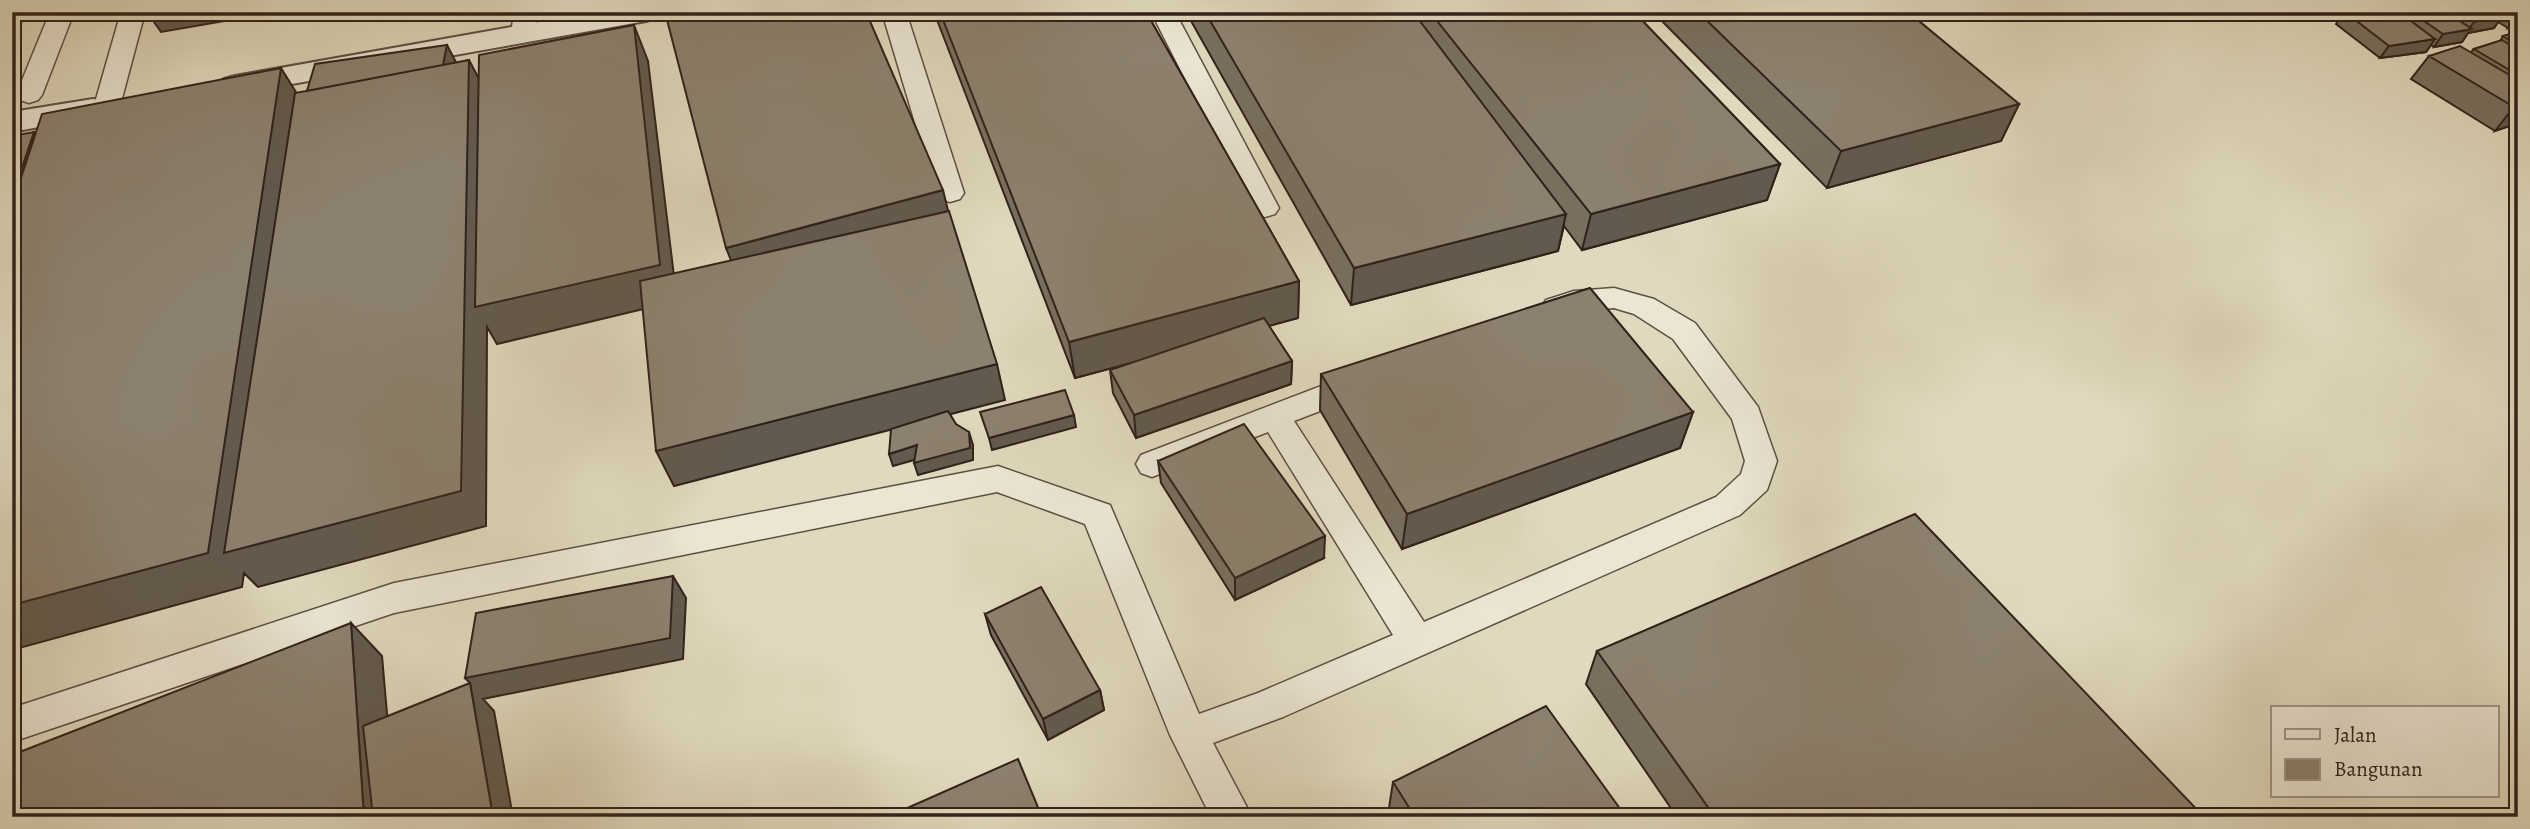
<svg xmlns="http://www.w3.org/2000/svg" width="2530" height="829" viewBox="0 0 2530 829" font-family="Alegreya,serif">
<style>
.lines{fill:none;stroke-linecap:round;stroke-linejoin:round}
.service-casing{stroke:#5d4f44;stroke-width:3}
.minor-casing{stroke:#5d4f44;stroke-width:4}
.service{fill:#ebe6d4;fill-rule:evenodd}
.minor{fill:#ebe6d4;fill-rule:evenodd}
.wall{fill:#786f5f;stroke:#31211b;stroke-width:2}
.shaded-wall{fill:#625a4e;stroke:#31211b;stroke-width:2}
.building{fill:#8c816f;stroke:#31211b;stroke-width:2}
</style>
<rect width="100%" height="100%" fill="#e0d9bd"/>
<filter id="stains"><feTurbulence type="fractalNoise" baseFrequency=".00286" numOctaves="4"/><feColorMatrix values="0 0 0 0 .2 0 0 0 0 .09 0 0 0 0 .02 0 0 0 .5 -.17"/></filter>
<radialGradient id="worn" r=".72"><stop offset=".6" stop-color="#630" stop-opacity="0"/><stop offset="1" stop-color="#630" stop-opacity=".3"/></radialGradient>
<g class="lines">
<defs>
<path id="service" d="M50,12h24l-32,83 -4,5 -9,3 -9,-3 -4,-5z
M121,12h24l-25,94 -4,5 -9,3 -9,-3 -4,-5z
M514,12h24l-3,22 -4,5h-16l-4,-5z
M882,12h24l58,181 -4,6 -10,3 -10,-3 -4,-6z
M1151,12h24l104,196 -4,6 -10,3 -10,-3 -4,-6z
M1614,288l40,11 41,24 63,84 19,54 -10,29 -27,25 -457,202 -70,26 39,74h-41l-41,-82 -85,-211 -88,-32 -603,121 -382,129v-34l382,-125 604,-117 112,39 89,209 59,-21 135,-58 -125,-203 -116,45 -11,-4 -5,-9 5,-9 209,-80 11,-3 11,3 4,8 -4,8 -78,30 130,201 292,-125 25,-23 4,-13 -13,-42 -59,-80 -39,-25 -20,-6 -38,3 -20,6 -10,-3 -5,-7 5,-7 28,-9z"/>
<path id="minor" d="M596,12h64l-4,6 -10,3 -411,73 -11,-3 -4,-6 4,-6 11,-3z
M93,99l11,2 5,7 -5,7 -92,17v-20z"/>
</defs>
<use href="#service" class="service-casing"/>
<use href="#minor" class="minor-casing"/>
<use href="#service" class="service"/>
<use href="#minor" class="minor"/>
</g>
<path class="wall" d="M934,12h212l153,269 -1,37 -29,8 23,35 -1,23 -155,54 -23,-45 -3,-23 17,-6 -52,14z
M1186,12h448l146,152 -13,36 -185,50 -18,-24 -6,25 -207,54z
M1653,12h255l111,92 -18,37 -174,47z
M2344,12h174v13l-10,3 -10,-6 -4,6 -26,5 -6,9 -28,5 -3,-2 -5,7 -46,6 -44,-34z
M2518,32v91l-23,8 -84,-52 18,-23 42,-4 3,-3 26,-8 3,-5z
M1321,374l372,38 -13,36 -278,101 -82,-139z
M1158,461l166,97 -89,42 -74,-117z
M985,614l115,76 4,20 -56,30 -57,-105z
M1597,651l607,166h-527l-91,-133z
M1393,782l233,35h-232l-5,-9z"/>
<path class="shaded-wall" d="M12,12h30l-2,6 -28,5z
M147,12h129l-115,20z
M2503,15l-9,13 -26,5 -6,9 -28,5 9,-13 25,-4 6,-8z
M2518,16v9l-10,3z
M634,25l14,36 29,240 -180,43 -10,-17 -1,199 -228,61 -14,-14 -2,14 -230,63v-45l269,-537 23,37 165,-45 19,36z
M12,33l6,7 -6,13z
M2435,39l-9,13 -46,6 9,-12z
M447,45l12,23 -138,49z
M2019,104l-18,37 -174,47 14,-37z
M2518,106v17l-23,8 19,-24z
M34,132l19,24 -41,134v-93z
M1780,164l-13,36 -185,50 9,-36z
M943,190l9,37 -211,58 -15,-37z
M1566,214l-8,37 -207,54 3,-37z
M1299,281l-1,37 -223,60 -6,-36z
M1292,361l-1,23 -155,54 -2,-23z
M997,364l8,36 -331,86 -18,-35z
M1693,412l-13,36 -278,101 5,-35z
M1074,415l2,12 -84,23 -3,-12z
M969,432l4,13v15l-55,15 -4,-12z
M917,445l4,13 -28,8 -4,-12z
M1325,536l-1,22 -89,42v-22z
M673,576l13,22 -3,61 -200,40 11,12 19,106h-20l-23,-134 -5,-5z
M351,623l31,33 14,161h-32z
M1100,690l4,20 -56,30 -5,-21z"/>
<path class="building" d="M665,12h201l77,178 -217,58z
M940,12h206l153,269 -230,61z
M1205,12h208l153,202 -212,54z
M1430,12h204l146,152 -189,50z
M1698,12h210l111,92 -178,47z
M2345,12h54l36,27 -46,7z
M2411,12h35l26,17 -29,5z
M2459,12h39l5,3 -29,7z
M634,25l26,240 -185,42 4,-252z
M2518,32v13l-15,-9z
M2502,40l16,10v25l-44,-26z
M447,45l-4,20 -136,26 8,-27z
M2460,46l58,34v26l-4,1 -85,-51z
M469,60l-8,431 -237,62 71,-460z
M281,68l-73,485 -196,52v-400l30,-91z
M34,132l-22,65v-61z
M949,211l48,153 -341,87 -16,-170z
M1590,288l103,124 -286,102 -86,-140z
M1264,318l28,43 -158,54 -24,-45z
M1065,390l9,25 -85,23 -9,-26z
M948,411l8,13 13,8 1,16 -56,15 3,-18 -28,9 2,-25z
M1244,424l81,112 -90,42 -77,-117z
M1915,514l289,303h-489l-118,-166z
M673,576l-3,62 -205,40 11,-65z
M1041,587l59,103 -57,29 -58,-105z
M351,623l13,194h-352v-62z
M470,683l23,134h-120l-10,-91z
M1546,706l80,111h-211l-22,-35z
M1018,759l24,58h-155z"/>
<rect width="2530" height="829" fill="none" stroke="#e0d9bd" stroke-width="42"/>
<rect x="14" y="14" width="2502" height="801" fill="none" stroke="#31211b" stroke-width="3.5"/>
<rect x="21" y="21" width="2488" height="787" fill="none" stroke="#31211b" stroke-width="2"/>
<rect x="2271" y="706" width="228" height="91" fill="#ebe6d4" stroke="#a1978a" stroke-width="2"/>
<rect x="2285" y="729" width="35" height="10" fill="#ebe6d4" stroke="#a1978a" stroke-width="2"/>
<text x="2334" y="742" font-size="21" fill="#31211b">Jalan</text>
<rect x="2285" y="759" width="35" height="21" fill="#8c816f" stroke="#a1978a" stroke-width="2"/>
<text x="2334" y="776" font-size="21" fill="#31211b">Bangunan</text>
<rect width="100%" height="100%" filter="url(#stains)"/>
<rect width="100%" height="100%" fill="url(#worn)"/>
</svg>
